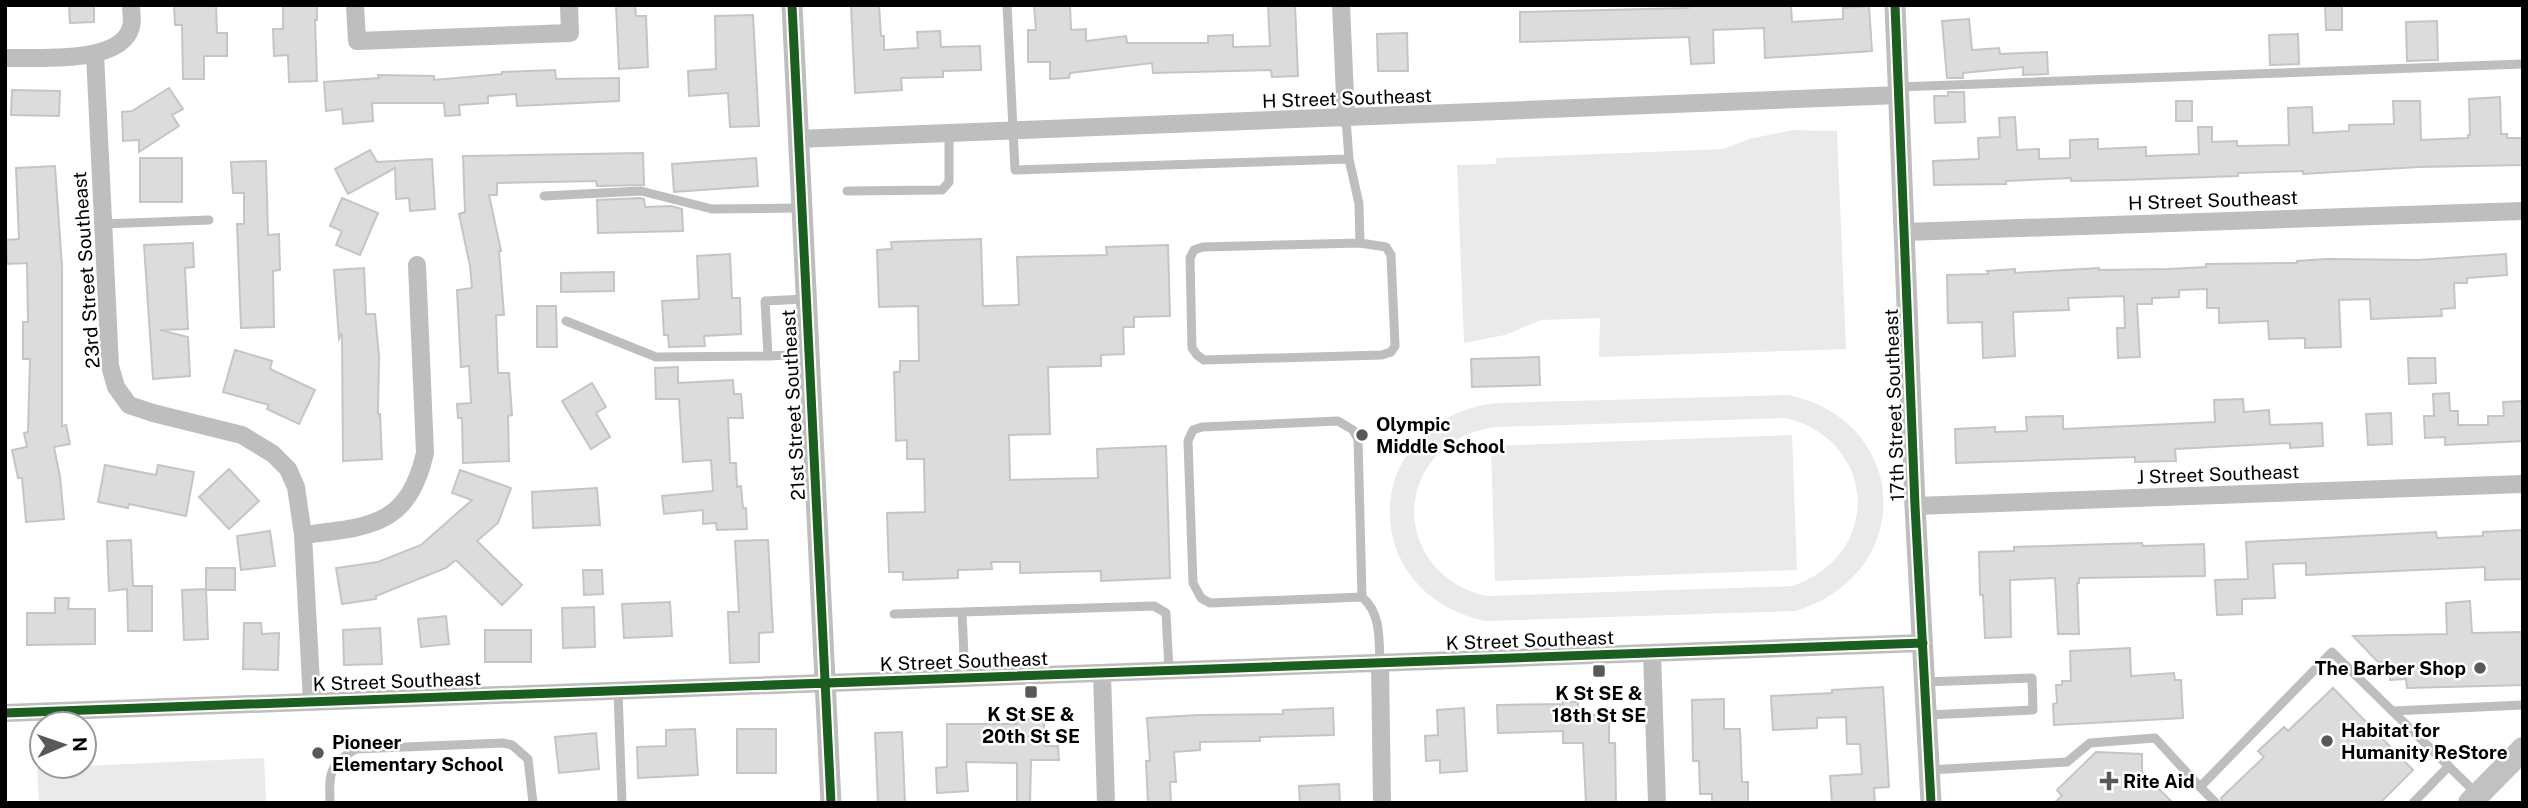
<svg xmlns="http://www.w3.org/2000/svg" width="2528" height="808" viewBox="0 0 2528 808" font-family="'Public Sans',sans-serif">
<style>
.green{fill:#eaeaea;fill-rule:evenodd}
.building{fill:#dcdcdc;stroke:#c5c5c5;stroke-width:2}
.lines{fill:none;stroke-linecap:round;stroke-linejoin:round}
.service{stroke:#bebebe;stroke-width:9}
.minor{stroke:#bebebe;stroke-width:18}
.tertiary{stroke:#bebebe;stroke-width:21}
.secondary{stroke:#c1c1c1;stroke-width:24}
.cycleway-casing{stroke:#fff;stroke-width:13}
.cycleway{stroke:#1b5e20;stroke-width:9}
.poi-dot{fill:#595959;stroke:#fff;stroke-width:2.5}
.labels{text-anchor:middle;stroke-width:5;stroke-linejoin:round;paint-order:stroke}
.street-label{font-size:19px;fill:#000;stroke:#fff}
.poi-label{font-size:19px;font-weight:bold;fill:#000;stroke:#fff;text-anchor:start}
</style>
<rect width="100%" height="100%" fill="#fff"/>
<path class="green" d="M1793,130l44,1 9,218 -247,8 1,-39 -59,2 -36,15 -41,8 -7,-178 39,-1v-6l227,-9 26,-10z
M1789,395c123,27 127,180 6,216l-310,10c-133,-29 -124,-202 11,-218zM1786,418c92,23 97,138 6,168l-306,10c-101,-25 -93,-156 10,-169z
M1792,435l5,135 -302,11 -4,-135z
M264,758l2,45h-227l-2,-35z"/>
<path class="building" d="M69,5h25v17l-24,1z
M174,5h42l1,28h10v23h-23v23h-21l-1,-54h-7z
M283,5h34v15h-2l2,61 -28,1 -1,-27 -14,1 -1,-27h10z
M616,5h19l1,11h10l2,51 -29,2z
M851,5h28l2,31h3v14l34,-2 -1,-16 23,-1 1,16 39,-1 1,24 -38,1v6l-42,1 1,12 -47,3z
M1034,5h36l1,25 15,-1v12l40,-5 1,7h81v-7l25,-1v12l37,-1 -2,-41h27l3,71 -26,1 -1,-7 -118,3 -1,-10 -82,10 -1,5 -19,1v-17h-22v-32h8z
M1688,5h103l1,17 51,-3v-11l26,-2 3,45 -107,7 -1,-30 -51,2 1,33 -23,1 -2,-27 -169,5v-30l168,-4z
M2325,5h17v25h-16z
M753,15l6,111 -29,1 -2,-34 -39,3 -1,-25 28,-2 -1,-53z
M1969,19l3,31 27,-2 1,6 47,-2 1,22 -25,1v-8l-60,6v5h-16l-5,-57z
M2437,21l1,39 -31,1 -1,-39z
M1407,33l1,38h-30l-1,-37z
M2298,34l1,30 -29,1 -1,-30z
M555,70l1,9 63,-1v23l-102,5 -1,-12 -28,2v7l-29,2 1,10 -15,1 -1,-13h-72l1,18 -30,3 -1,-15 -16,2 -2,-29 55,-4 -1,-3 56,1v4l68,-6v-2z
M169,88l14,21 -11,6 7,11 -40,26v-12l-16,1 -1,-29 10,-1z
M12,90l48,1 -1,25 -48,-1z
M1948,92h16l1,30 -30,1 -1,-27h14z
M2500,97l1,37h6v4h16v27l-105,2 -115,7v-3l-65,2v3l-116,4 -51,1v-3l-65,3v3l-72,1 -1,-24 46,-2 -1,-21 22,-1 -1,-19 16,-1 2,33 22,-1v10l31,-1v-18l28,-1v10l48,-2v9l53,-2 -1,-27h14v15l25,-1v5l52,-1 -1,-37 24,-1 1,26 36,-2v-6l45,-1 -1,-23h27l1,39 47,-2v-3h2l-1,-36z
M2176,101h16v20h-16z
M370,150l7,12 55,-3 3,50 -25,2 -1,-13 -13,1 -1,-31 -47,26 -13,-25z
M643,153l1,32 -47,1 -1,-5 -99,2v12h-8l12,56h-2l5,64h-8l2,58h11l3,42 -4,1 1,45 -46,2 -1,-45h-4l-1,-14 14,-1 -2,-37 -8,1 -4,-77 15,-2 -2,-22 -11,-52 6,-2 -2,-56z
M140,158h42v44h-42z
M756,158l2,28 -84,6 -2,-28z
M266,161l2,74 11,-1 1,36 -7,1 1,56 -33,1 -4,-104h7v-31h-11l-2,-31z
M55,166l7,101v159l4,-1 4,19 -16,3 6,30 4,42 -38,3 -4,-44h-4l-6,-28 15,-3 -3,-14 4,-1 2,-73h-7v-37h5l-1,-59 -20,1 -1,-24 13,-1 -3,-71z
M342,198l36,15 -18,42 -24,-10 6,-14 -12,-5z
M640,198l4,1 1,8 26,-1 11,3 1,22 -85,2 -1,-33z
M981,239l2,67 36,-1 -2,-48 90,-2 -1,-8 62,-2 2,71 -36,1v10h-11l1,27 -23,1v11l-53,1 2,67 -41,1 1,45 88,-2 -1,-29 69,-3 4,132 -69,3v-10l-81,2v-11h-29l1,7 -34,1v8l-55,2v-8h-14l-2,-59 38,-1 -1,-53h-17v-19l-11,1 -2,-69h6v-11h19l-1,-55 -39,1 -2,-57 15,-1 -1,-7z
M193,243l1,24 -9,1 3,61 -28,1 28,7 2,39 -37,3 -9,-134z
M730,254l2,44h8l1,36 -37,2 1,10 -36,1 -1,-12h-4l-2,-34 37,-2 -2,-43z
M2506,254l1,21 -40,3v5h-13l1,25 -14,1 1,7 -71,3 -1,-20 -31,1 2,47 -36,1v-10l-36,1 -1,-18 -49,2v-15h-12v-19l-28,1v7l-27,1v6h-15l3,53 -22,1 -1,-30h8l-1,-32 -56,2 1,12 -56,2 2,44 -32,2 -1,-36 -34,1 -1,-48 41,-1 -1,-3 28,-2v4l84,-5v2l69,-1 38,-2v-3l91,-1v-2l30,-2 91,1z
M364,268l2,46h9l4,42 -1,58h2l2,45 -39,2 -1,-128 -3,6 -5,-69z
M614,272v19l-53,1v-19z
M537,306h19l1,41h-20z
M235,350l37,11 -2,8 45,21 -16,34 -32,-15 2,-4 -46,-13z
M1539,357l1,28 -68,2 -1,-28z
M2408,358h27l1,25 -27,1z
M678,367v16l55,-3 1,14h7l2,24h-15l2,45h6l1,24 4,-1 2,22h3l1,21 -30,1 -1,-7 -13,1v-14l-39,4 -2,-18 51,-5 -2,-31 -28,2 -4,-63h-23l-1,-31z
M592,383l14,24 -10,6 14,24 -19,12 -29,-48z
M2449,393l1,18h8v14h30v-9h16l-1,-14 19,-1 1,40 -78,4v-8l-20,1 -1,-22h10l-1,-22z
M2243,399l1,13 25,-2 1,15 52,-2 1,23 -33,2v-5l-115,6 1,12 -41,1v-5l-179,6 -1,-34 40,-2v5l32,-1 -1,-14 37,-1v13l152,-7 -1,-22z
M2391,413l1,31 -24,1 -2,-31z
M105,465l51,10 2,-10 36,7 -8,44 -57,-12 -1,4 -30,-6z
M229,469l30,32 -30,28 -30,-32z
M460,470l51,18 -13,35 -21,18 45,44 -20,20 -46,-45 -10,8 -70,28v3l-34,5 -6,-36 42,-6 43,-17 51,-45 -20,-7z
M597,488l3,37 -67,3 -1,-36z
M2523,530v49l-38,1v-13l-179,8v-12l-33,1 2,34 -33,1v15l-25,1 -2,-35 33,-1 -2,-37 190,-10 1,6 46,-2v-4z
M270,531l5,35 -34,4 -4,-34z
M131,540l2,46h19v45h-24l-1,-42 -18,2 -2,-50z
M768,540l5,92 -14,1v29l-29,1 -2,-51h11l-4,-71z
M2142,543l1,3 61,-2 1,32 -126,2v5h-2l2,51h-21l-3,-56 -45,2 1,57 -26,1 -2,-43h-3l-1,-43 35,-1v-4z
M206,568h29v22h-29z
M583,570h19l1,24 -19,1z
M206,589l2,50 -24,1 -2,-50z
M55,598h14l-1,11h27v35l-68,1v-32h28z
M2470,601l2,32 51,-1v53l-116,3 -1,-9 -16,1 -1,-18h-11l-25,-26 94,-2 -1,-31z
M670,602l2,34 -48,2 -2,-34z
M594,607l1,40 -32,1 -1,-40z
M446,616l3,28 -28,3 -3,-28z
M244,623h17l1,11 17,-1 -1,37 -35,-1z
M380,628l2,36 -38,1 -1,-35z
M485,630h46v32h-46z
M2130,648l1,28 43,-3 1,7h6l2,38 -129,7 -1,-21 4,-1 -1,-18h6v-4h9l-1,-30z
M1883,687l6,100 -15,1 1,15h-43l-2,-27 32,-2 -2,-30h-13l-1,-27 -29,1v10l-44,2 -2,-34 61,-3v-3z
M2333,688l80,82 -33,33h-157l-2,-5 43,-41 -6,-6 26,-24 4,4z
M1724,699v30h16l2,53h6v21h-36v-9h-12l-1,-33h-6l-1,-61z
M1563,702h15v13h31v28h6l1,60h-30l-3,-60h-20v-12l-65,2 -1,-28 66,-1z
M1333,708l1,27 -74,2v4l-60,1v8l-26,2 2,30h-6l1,21h-23l-2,-42h4l-3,-43 51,-3 85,-1v-4z
M1464,708l3,63 -27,2v-13l-14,1 -1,-25 13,-1 -1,-25z
M1017,719h27l1,27h13l1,14h-28l-1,43h-13v-40l-51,-1 2,29 -31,2 -1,-25 11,-1v-43h70z
M695,729l3,46 -60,3 -1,-31 29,-1v-16z
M737,729h39v44h-39z
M902,732l3,71h-27l-3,-70z
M596,733l3,36 -40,4 -4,-36z
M2096,752l46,2v18l31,31h-119l8,-7 -5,-6z
M1339,784l1,19h-40l-1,-17z"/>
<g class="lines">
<path class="service" d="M1007,5l8,165 334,-11
M1898,87l625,-23
M1346,119l3,40 10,45 1,39
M847,191l95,-1 7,-8v-48
M544,196l97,-5 71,18 89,-1
M103,224l106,-4
M1360,243l26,4 5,8 4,91 -4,6 -9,3 -178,5 -7,-5 -5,-7 -2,-90 4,-8 9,-3z
M805,299l-40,2 3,55 40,-2
M566,321l90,36 112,-1
M1362,597l-4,-158 -5,-9 -15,-9 -136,6 -9,3 -5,11 5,142 8,15 9,5 152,-6c19,16 17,42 18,66
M894,614l68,-2
M965,678l-3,-66 192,-6 12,7 3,57
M1925,682l107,-4 1,32 -106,5
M618,691l4,112
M2393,711l130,-6
M1929,770l138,-8 23,-19 65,-5 45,49
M330,803c-1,-30 -1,-39 26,-54l147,-6 9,2 16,14 5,44
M2216,803l-16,-16 132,-135 145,142
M2413,803l36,-37"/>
<path class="minor" d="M355,5l2,36 213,-8 -1,-28
M1341,5l5,114
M95,54l15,312 6,21 13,18 24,8 89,22 31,19 15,15 8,18 7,48 9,167
M5,58c32,-1 116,7 126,-31 2,-6 0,-15 0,-22
M797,139l1102,-44
M1905,232l618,-21
M1915,506l608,-22
M303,535c66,-8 105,-8 122,-82l-8,-188
M1652,653l5,150
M1380,663l2,140
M1102,673l4,130
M5,713l1918,-70"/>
<path class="tertiary" d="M792,5l39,798
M1895,5l20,501 16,297"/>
<path class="secondary" d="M2470,803l53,-54"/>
<defs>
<path id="cycleway" d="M792,5l39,798
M1895,5l20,501 16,297
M5,713l1918,-70"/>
</defs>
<use href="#cycleway" class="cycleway-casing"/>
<use href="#cycleway" class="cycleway"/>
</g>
<g class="poi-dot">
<circle cx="1362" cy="435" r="7"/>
<circle cx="2480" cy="668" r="7"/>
<rect x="1592" y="664" width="14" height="14" rx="3.5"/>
<rect x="1024" y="685" width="14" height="14" rx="3.5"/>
<circle cx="2327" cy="741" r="7"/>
<circle cx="318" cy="753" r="7"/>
<path d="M2105.5 770.5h7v7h7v7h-7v7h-7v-7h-7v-7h7z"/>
</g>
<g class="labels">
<g class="street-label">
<text transform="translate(1347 98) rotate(-2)" y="7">H Street Southeast</text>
<text transform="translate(2213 200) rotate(-2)" y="7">H Street Southeast</text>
<text transform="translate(86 270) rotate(-94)" y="7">23rd Street Southeast</text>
<text transform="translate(793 405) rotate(-93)" y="7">21st Street Southeast</text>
<text transform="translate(1894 405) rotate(-92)" y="7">17th Street Southeast</text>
<text transform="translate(2218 474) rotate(-2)" y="7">J Street Southeast</text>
<text transform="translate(1530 640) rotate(-2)" y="7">K Street Southeast</text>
<text transform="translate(964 661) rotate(-2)" y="7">K Street Southeast</text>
<text transform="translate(397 681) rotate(-2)" y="7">K Street Southeast</text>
</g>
<g class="poi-label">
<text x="1376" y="431">Olympic<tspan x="1376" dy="22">Middle School</tspan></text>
<text x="2466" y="675" text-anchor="end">The Barber Shop</text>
<text x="1599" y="700" text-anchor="middle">K St SE &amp;<tspan x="1599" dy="22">18th St SE</tspan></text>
<text x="1031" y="721" text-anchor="middle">K St SE &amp;<tspan x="1031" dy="22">20th St SE</tspan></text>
<text x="2341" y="737">Habitat for<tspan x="2341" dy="22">Humanity ReStore</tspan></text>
<text x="332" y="749">Pioneer<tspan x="332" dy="22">Elementary School</tspan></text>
<text x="2123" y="788">Rite Aid</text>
</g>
</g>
<rect width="2528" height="808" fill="none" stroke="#000000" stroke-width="14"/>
<g transform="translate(63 745) rotate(88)"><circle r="33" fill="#ffffff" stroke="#999999" stroke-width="2"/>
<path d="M0-5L12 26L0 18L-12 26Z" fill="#595959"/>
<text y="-10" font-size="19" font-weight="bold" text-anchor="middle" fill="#000000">N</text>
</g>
</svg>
